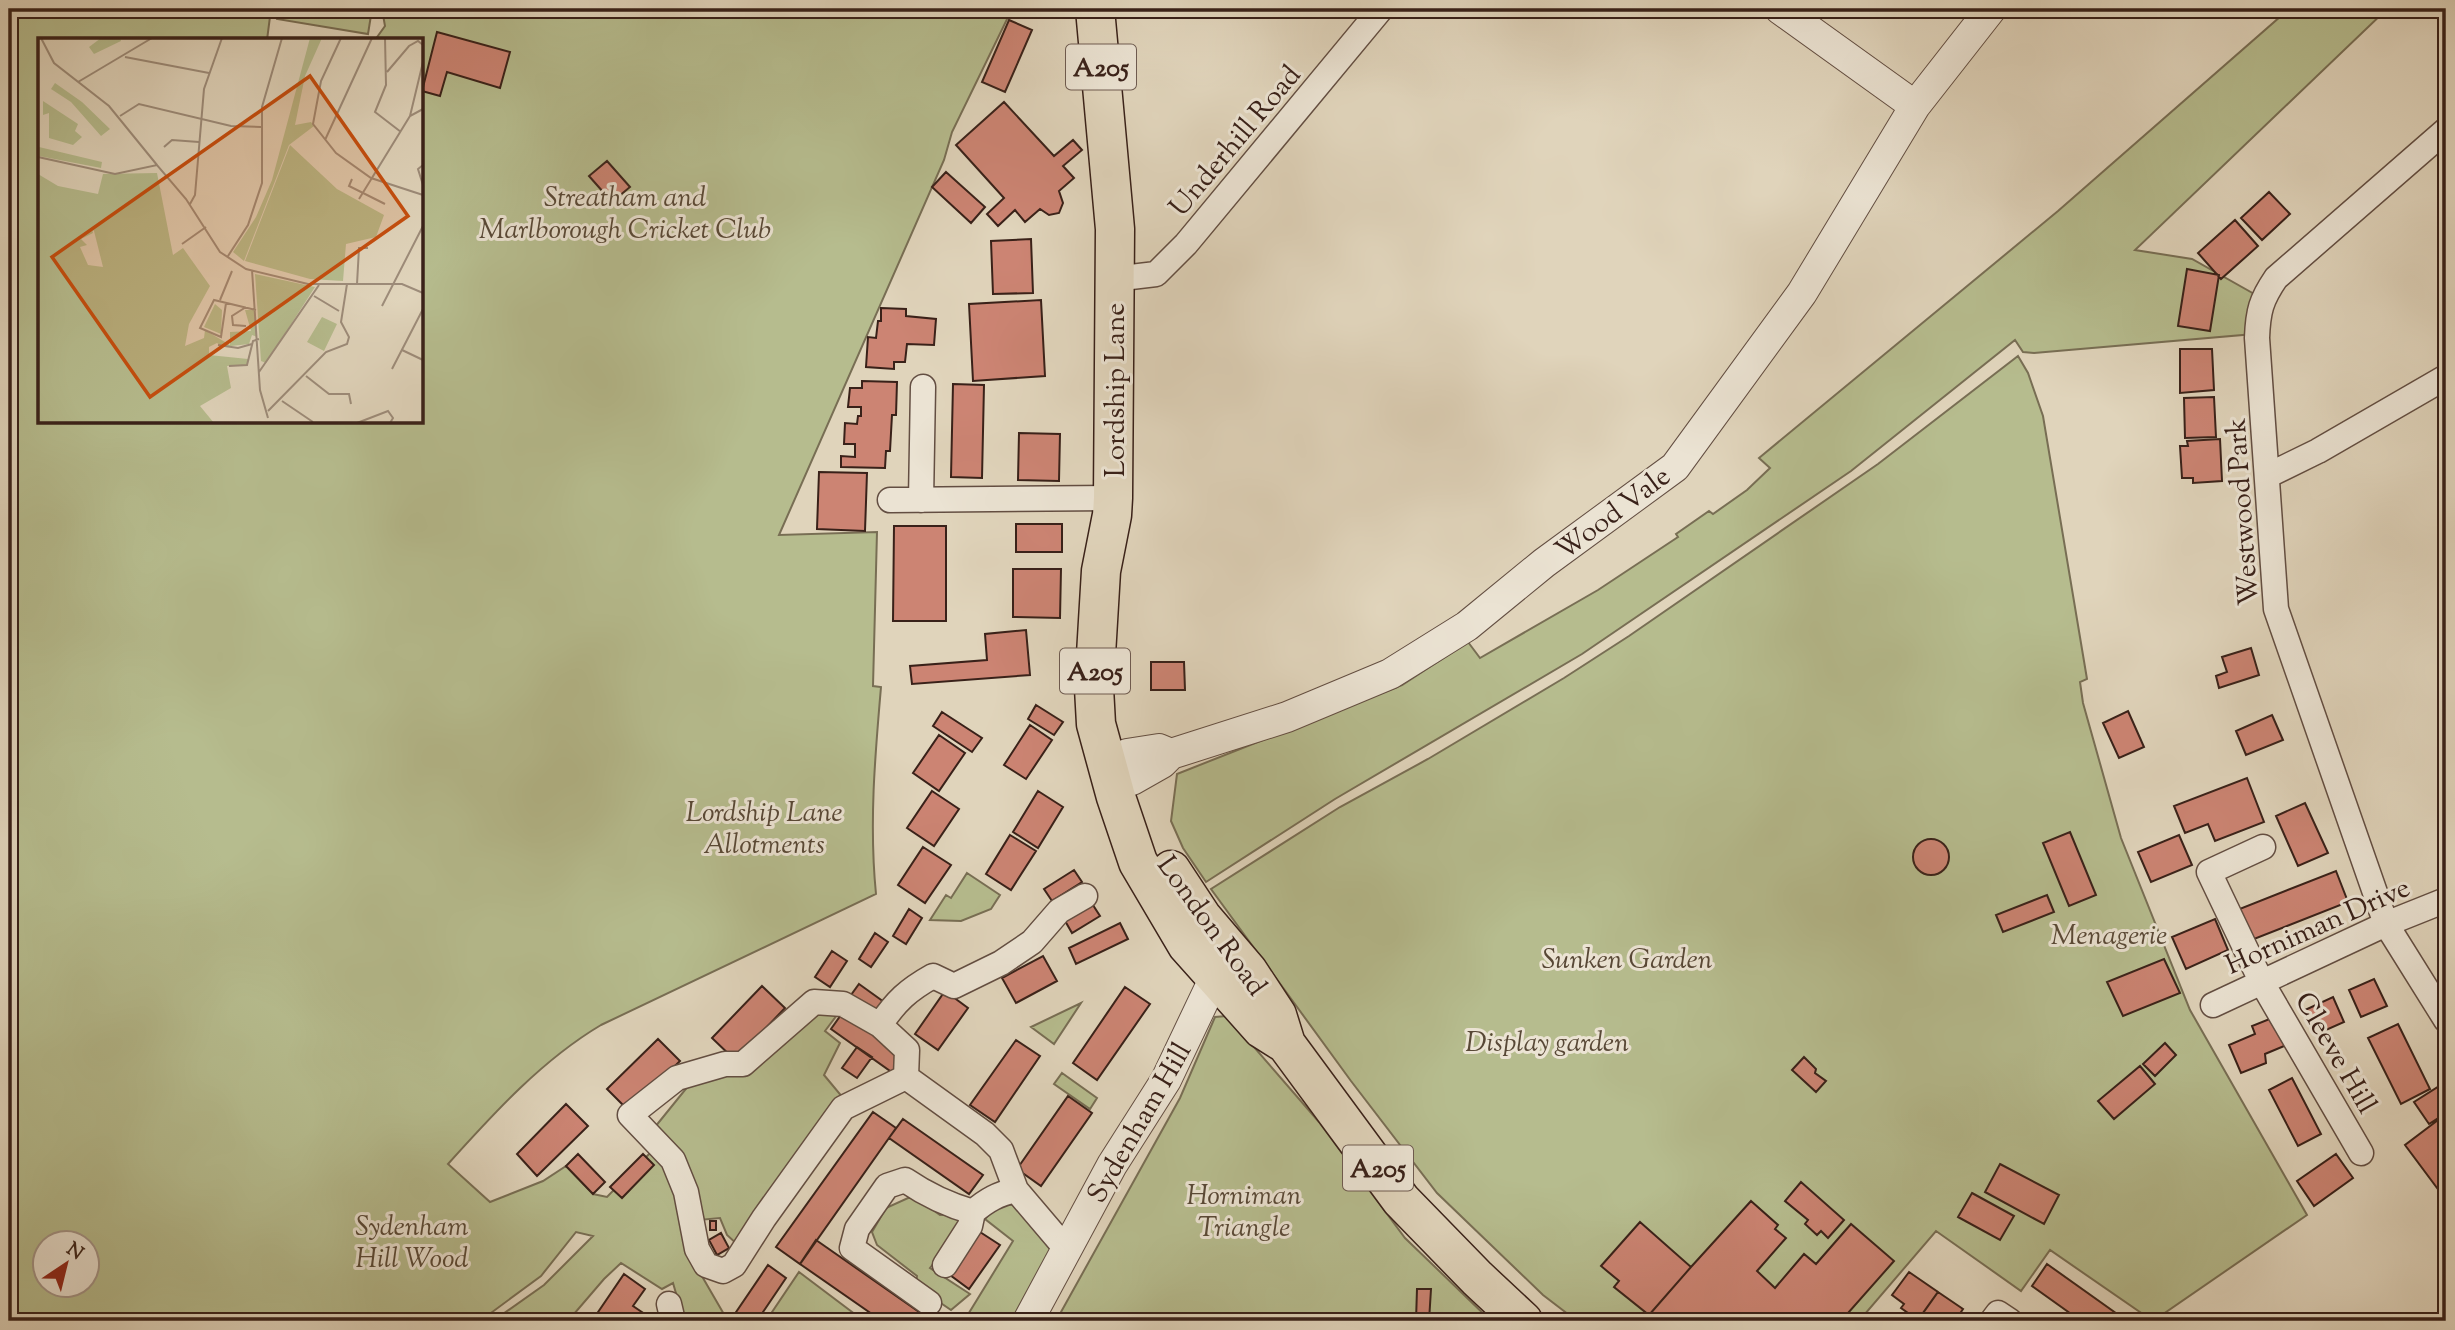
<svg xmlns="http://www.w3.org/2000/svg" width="2455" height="1330" viewBox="0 0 2455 1330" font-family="'Sorts Mill Goudy',serif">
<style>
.green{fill:#b6bc8e;stroke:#786e54;stroke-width:2;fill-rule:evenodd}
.building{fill:#cc8473;stroke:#392119;stroke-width:2}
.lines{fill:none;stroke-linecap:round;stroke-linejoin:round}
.minor-casing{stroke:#634e42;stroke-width:27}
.tertiary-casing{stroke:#634e42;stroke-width:32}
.trunk-casing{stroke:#392119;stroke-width:41}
.minor{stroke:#ebe3d3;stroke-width:24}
.tertiary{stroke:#ebe3d3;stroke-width:30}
.trunk{stroke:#e0d4bb;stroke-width:38}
.labels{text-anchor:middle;stroke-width:6;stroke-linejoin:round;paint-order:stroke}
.shield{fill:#ebe3d3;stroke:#6e5b51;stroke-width:2}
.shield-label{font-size:26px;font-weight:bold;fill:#392119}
.street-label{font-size:28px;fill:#392119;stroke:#ebe3d3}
.park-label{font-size:28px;font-style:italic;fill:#584836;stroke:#ebe3d3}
.inset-road{fill:none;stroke:#9d8c7a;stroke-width:2}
.view{fill:#c54e0f;fill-opacity:0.15;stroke:#c54e0f;stroke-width:3.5}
.inset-edge{fill:none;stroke:#392119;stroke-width:3.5}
</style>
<rect width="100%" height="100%" fill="#e0d4bb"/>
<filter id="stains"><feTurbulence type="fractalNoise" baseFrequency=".00286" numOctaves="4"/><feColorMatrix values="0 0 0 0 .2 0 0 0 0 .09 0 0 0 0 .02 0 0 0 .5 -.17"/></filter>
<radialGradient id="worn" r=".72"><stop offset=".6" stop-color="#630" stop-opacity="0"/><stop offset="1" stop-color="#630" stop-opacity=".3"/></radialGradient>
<path class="green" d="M9,9h262l-4,31h-227v382h382v-382h-47l10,-14 -3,-17h630l-60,123 -8,28 -165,375 98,-3 -4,154 8,1c-6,69 -12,137 -5,207l-275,131c-59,35 -107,88 -153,139l42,38 53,-21 23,-15 27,28 14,3 47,-48 16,17 22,93 33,57 -3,5h-38l-11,-38 -11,6 -41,-26 -17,16 -36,42h-75l51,-36 49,-49 -17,-4 -35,44 -61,45h-471zM46,1242h42v42h-42z
M278,9h94l-4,25 -91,-15z
M2289,9h98l-252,241 57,9 64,36 -2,39 -220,19 -11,-1 -8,-12 -164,131 -269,183 -247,145 -129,83 -23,-34 -12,-27 6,-47 225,-89 66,-43 12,16 118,-68 80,-53 -2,-3 33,-23 4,3 34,-24 23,-22 -11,-10 299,-247z
M2018,356l10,17 15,43 44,263 -7,3 3,21 38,135 69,172 117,205 -154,106 -103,-71 -29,41 -85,-60 -77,90h-282l-34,-26 -106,-102 -86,-112 -140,-192 129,-82 88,-48 136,-81 65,-42 249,-172z
M967,873l33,22 -9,14 -30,12 -31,-1 16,-25 5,3z
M1081,1003l-27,41 -23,-17z
M798,1006l42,5 -15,20 15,12 -16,32 20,24 -106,146 -11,-10 -7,-17 -21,2 -44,-93 38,-47z
M1227,1016l92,106 86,116 86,83h-435l124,-223 35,-81z
M1062,1073l35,25 -7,11 -36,-25z
M908,1198h8l24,17 15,-1 11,9 -36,45 40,26 -19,16 -35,-24 1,-10 -40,-31 -5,-13 14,-24z
M1017,1204l40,44 -39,73h-54l49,-80 -28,-22 11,-13z
M799,1272l65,49h-98z"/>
<path class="building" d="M1009,20l23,10 -27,62 -23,-10z
M437,32l73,20 -10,36 -53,-16 -7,24 -18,-5z
M1004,102l50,54 19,-16 9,10 -19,16 11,12 -15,13 4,12 -4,10 -10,2 -9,-6 -15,13 -10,-12 -17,16 -11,-12 17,-16 -48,-53z
M607,161l23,26 -18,15 -23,-26z
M946,172l39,35 -14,16 -39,-36z
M2269,192l21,22 -28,26 -21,-22z
M2235,220l23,26 -37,33 -23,-26z
M1031,239l2,54 -40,1 -2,-53z
M2187,269l32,6 -9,56 -32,-5z
M1041,300l4,76 -72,5 -4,-77z
M881,308l25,1v7l30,3 -2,26 -27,-1 -2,18h-11v7l-28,-2 2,-30 8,1 2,-17h3z
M2180,349h32l2,41 -34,3z
M862,381l35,1 -1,33h-4l-2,36h-4l-1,17 -44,-1v-11l14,1v-13h-11l1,-21 12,1 1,-8h3v-9h-13l2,-19h12z
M953,384l31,1 -2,93 -31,-1z
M2214,397l2,40 -31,1 -1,-40z
M1019,433l41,1 -1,47 -41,-1z
M2220,439l2,42 -29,2v-5h-11l-2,-32h8l-1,-5z
M819,472l48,1 -2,58 -48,-2z
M1016,524h46v28h-46z
M894,526h52v95h-53z
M1013,569h48l-1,49 -47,-1z
M1026,630l4,45 -118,9 -2,-18 77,-6 -2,-26z
M2251,648l8,27 -40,13 -3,-12 11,-4 -5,-15z
M1151,662h33l1,28h-34z
M1036,705l27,17 -9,13 -26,-16z
M2128,711l16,36 -25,11 -16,-35z
M942,712l40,26 -10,14 -39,-26z
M2272,715l11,25 -37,15 -10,-24z
M1030,725l22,15 -26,39 -22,-14z
M939,735l26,18 -26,38 -26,-18z
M2247,778l17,44 -49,19 -7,-17 -23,9 -11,-27z
M932,791l27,18 -25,37 -27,-18z
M1038,791l25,16 -25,41 -25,-16z
M2305,803l23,50 -30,13 -22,-50z
M2070,832l26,63 -27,11 -26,-63z
M1010,835l26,16 -25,39 -25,-16z
M2179,835l13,30 -41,17 -13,-30z
M1913 857a18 18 0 1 1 36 0a18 18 0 1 1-36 0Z
M923,847l28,18 -26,38 -27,-18z
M1074,870l8,12 -30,19 -8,-12z
M2336,871l12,31 -99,39 -12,-31z
M2047,895l7,17 -51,20 -7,-17z
M1091,902l9,14 -28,17 -8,-14z
M909,909l13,9 -16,26 -13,-8z
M2215,919l13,31 -42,19 -14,-32z
M1120,923l8,16 -52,25 -7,-16z
M875,933l13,9 -17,25 -12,-8z
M832,951l15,10 -17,26 -15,-10z
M1043,956l14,25 -41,22 -14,-25z
M2164,959l16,34 -57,23 -16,-34z
M2374,979l13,27 -26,11 -12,-27z
M859,984l25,18 -7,11 -26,-18z
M762,986l23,22 -50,52 -23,-22z
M1125,987l25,17 -53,76 -24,-17z
M945,991l23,17 -30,42 -23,-16z
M2333,997l11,25 -27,12 -12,-24z
M843,1012l62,44 -12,17 -62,-44z
M2277,1016l12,28 -24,10 1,9 -25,10 -12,-28 26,-11 -3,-8z
M2398,1024l32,65 -29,15 -33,-66z
M658,1039l22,22 -51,50 -22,-22z
M1016,1040l24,16 -45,66 -25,-17z
M2165,1043l11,12 -21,21 -12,-12z
M857,1047l15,10 -15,21 -15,-10z
M1804,1057l12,12 -1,4 11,8 -10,11 -24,-22z
M2140,1066l15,18 -41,35 -16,-18z
M2292,1078l29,56 -23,12 -29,-56z
M2441,1085l5,8v20l-17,11 -15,-22z
M1068,1096l24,17 -51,73 -24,-17z
M566,1104l22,22 -51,50 -20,-22z
M873,1112l23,16 -96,136 -24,-17z
M2446,1114v86l-41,-55z
M903,1119l80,56 -14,19 -80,-56z
M578,1154l27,28 -12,12 -27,-28z
M643,1154l11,11 -32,33 -12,-11z
M2336,1154l17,24 -39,28 -17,-25z
M2000,1164l59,31 -15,29 -59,-32z
M1801,1182l43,38 -16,18 -7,-7 -4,4 -12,-11 3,-4 -23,-19z
M1972,1193l42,23 -14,24 -42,-23z
M1751,1201l27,24 -3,4 11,9 -29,33 18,17 29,-34 12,10 35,-40 43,37 -53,60h-194l-2,-1 4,-5 42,-48z
M710,1221h6v9h-6z
M1640,1222l51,45 -42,48 -35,-28 5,-6 -18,-15z
M980,1232l20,13 -31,44 -19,-14z
M721,1233l8,15 -12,7 -8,-15z
M816,1240l116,81h-50l-82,-57z
M2047,1264l80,57h-46l-49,-35z
M768,1265l18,13 -29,43h-27z
M1909,1272l29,20 -20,28 -17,-12 3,-4 -12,-9z
M624,1274l21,15 -12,17 22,15h-63z
M1417,1289h14l-2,32h-13z
M1938,1292l25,17 -8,12h-35l-2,-1z"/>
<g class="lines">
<defs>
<path id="minor" d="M2446,130l-170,148c-15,22 -18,33 -19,60l19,271 110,315 60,96
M1114,279l42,-5 30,-30 195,-235
M2267,476l51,-25 128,-74
M890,500l223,-2
M921,500l2,-113
M2263,847l-54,25 52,109 100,172
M814,1002l29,2 37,21 27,25 -1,27 -63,31 -79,110 -30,47 -11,6 -17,-6 -9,-16 -11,-57 -13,-32 -43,-45 47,-37 48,-14h18z
M2213,1005l173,-81 60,-24
M880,1025c16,-24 28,-35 53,-49l21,10 47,-23 31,-21 27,-31 26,-15
M906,1077l79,57 16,16 15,40 51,60
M945,1265l25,-39 3,-14
M929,1303l-77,-55 5,-19 30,-43 18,-6c22,15 43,25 68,32 14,-12 25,-18 43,-22
M669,1304l4,17
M1992,1321l6,-8 12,8"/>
<path id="tertiary" d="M1780,9l135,97
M1127,754l32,-5 12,5
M1132,780l30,-17 9,-9 116,-37 103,-43 77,-48 77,-63 131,-96 127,-174 113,-187 76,-97
M1028,1321l84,-156 54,-85 49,-103 -1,-21"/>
<path id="trunk" d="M1095,9l20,220 -2,269 -1,17 -11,56 -7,117 2,36 20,73 22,65 49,83 75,84 24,15
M1171,870l31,47 46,54 29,44 9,29 115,156 76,78 46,43"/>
</defs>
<use href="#minor" class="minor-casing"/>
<use href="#tertiary" class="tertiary-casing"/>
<use href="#trunk" class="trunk-casing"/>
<use href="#minor" class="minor"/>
<use href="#tertiary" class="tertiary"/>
<use href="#trunk" class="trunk"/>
</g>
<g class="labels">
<g class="shield">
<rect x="1066" y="44.5" width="70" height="45" rx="5"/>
<rect x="1060" y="648.5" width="70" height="45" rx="5"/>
<rect x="1343" y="1145.5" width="70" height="45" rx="5"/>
</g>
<g class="shield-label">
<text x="1101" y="76">A205</text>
<text x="1095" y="680">A205</text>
<text x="1378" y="1177">A205</text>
</g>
<g class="street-label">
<text transform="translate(1234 140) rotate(-50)" y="10">Underhill Road</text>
<text transform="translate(1114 390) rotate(-90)" y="10">Lordship Lane</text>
<text transform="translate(1612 512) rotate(-37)" y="10">Wood Vale</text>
<text transform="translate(2241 512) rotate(-94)" y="10">Westwood Park</text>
<text transform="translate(1213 925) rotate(54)" y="10">London Road</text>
<text transform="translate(2317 925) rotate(-24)" y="10">Horniman Drive</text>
<text transform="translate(2337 1052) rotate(60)" y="10">Cleeve Hill</text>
<text transform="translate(1138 1122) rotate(-60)" y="10">Sydenham Hill</text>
</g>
<g class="park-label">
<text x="625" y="206">Streatham and<tspan x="625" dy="32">Marlborough Cricket Club</tspan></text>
<text x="764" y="821">Lordship Lane<tspan x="764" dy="32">Allotments</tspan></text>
<text x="2109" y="944">Menagerie</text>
<text x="1627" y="968">Sunken Garden</text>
<text x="1547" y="1051">Display garden</text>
<text x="1244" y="1204">Horniman<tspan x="1244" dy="32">Triangle</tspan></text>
<text x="412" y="1235">Sydenham<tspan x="412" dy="32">Hill Wood</tspan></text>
</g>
</g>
<g transform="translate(38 38)">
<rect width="385" height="385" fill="#e0d4bb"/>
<path d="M63,0h19l1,3 -27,13 -5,-7zM272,0h12l-17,38 -10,49 16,-3 3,4 -25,19 -45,116 -11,-9 23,-35 16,-37zM17,45l27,19 28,27 -9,7 -30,-34 -20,-13zM5,63l35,23 -3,7 7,6 -9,8 -24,-7v-25l-6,2zM252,107l47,44 47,26 -8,22 -30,7 -3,37 -33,-2 -65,-18zM1,109l63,15 -1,6 -62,-12zM119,135l16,82 10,-7 27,38 -21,38 -4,22 19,-8 1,-8 25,15v-13l21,-1 -6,-21h10l2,27 -5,-2 -3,9 -27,3 -5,-4 -8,4v8l39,4 3,-14 -4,20 -20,1 4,22 -31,18 14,17h-176v-249l20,12 40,8 5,-20zM54,191l2,2 9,36 -15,-2 -8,-18 7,-2 -6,-6 12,-6zM217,236l60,13 -49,76 -5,-2zM177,266l7,6 -1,24 -17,-7zM284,279l15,7 -13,27 -17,-9z" fill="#b6bc8e" fill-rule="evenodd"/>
<path class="inset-road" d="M3,0l13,25 55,43 48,59M303,0l-20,43 -8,43 23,29 35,25 52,17M347,0l1,47 -11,27 26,20M87,19l84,16M349,34l22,-26 9,-5 5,4M40,44l74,-44M82,78l19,-12 92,22 30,1M372,78l13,-54M287,102l47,-102M126,109l8,-7 27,2M0,119l77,17 42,-9 29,34 34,53 26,17 62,15h94l21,9M385,127l-5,4 5,16M314,141l-3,7 36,18M321,161l51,-83 13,-7M152,166l5,-9 9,-106 18,-51M144,206l24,-17M190,218l20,-31 14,-42v-76l20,-69M214,232l8,120 8,28M319,246l2,-36h9M276,258l25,15M182,262l12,-29M188,265l-5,34 -21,-9 14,-28 42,10M344,268l41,-80M208,288l-13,-1 -1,-9 14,-9M180,307l20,3 14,-4M364,312l21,10M191,328l18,-1 6,-24 6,-2M354,331l31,-60M221,334l60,-87M268,338l23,18h20l2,10M244,363l31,21M230,373l58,-59 21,-8 2,-7 -8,-15 6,-38M319,385l31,-12 5,7 -3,5"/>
<path class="view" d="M272,38l98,140 -258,181 -98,-140z"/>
<rect width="385" height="385" class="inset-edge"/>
</g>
<rect width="2455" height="1330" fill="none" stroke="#e0d4bb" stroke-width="35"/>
<rect x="10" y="10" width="2434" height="1309" fill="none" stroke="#392119" stroke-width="3.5"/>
<rect x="18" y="18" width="2420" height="1295" fill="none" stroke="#392119" stroke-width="2"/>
<g transform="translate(66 1264) rotate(35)"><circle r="33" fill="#ebe3d3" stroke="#a49589" stroke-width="2"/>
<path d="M0-5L12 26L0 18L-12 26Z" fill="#8f2418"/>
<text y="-10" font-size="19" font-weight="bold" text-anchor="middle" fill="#392119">N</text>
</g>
<rect width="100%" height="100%" filter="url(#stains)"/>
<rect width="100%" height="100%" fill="url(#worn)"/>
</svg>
